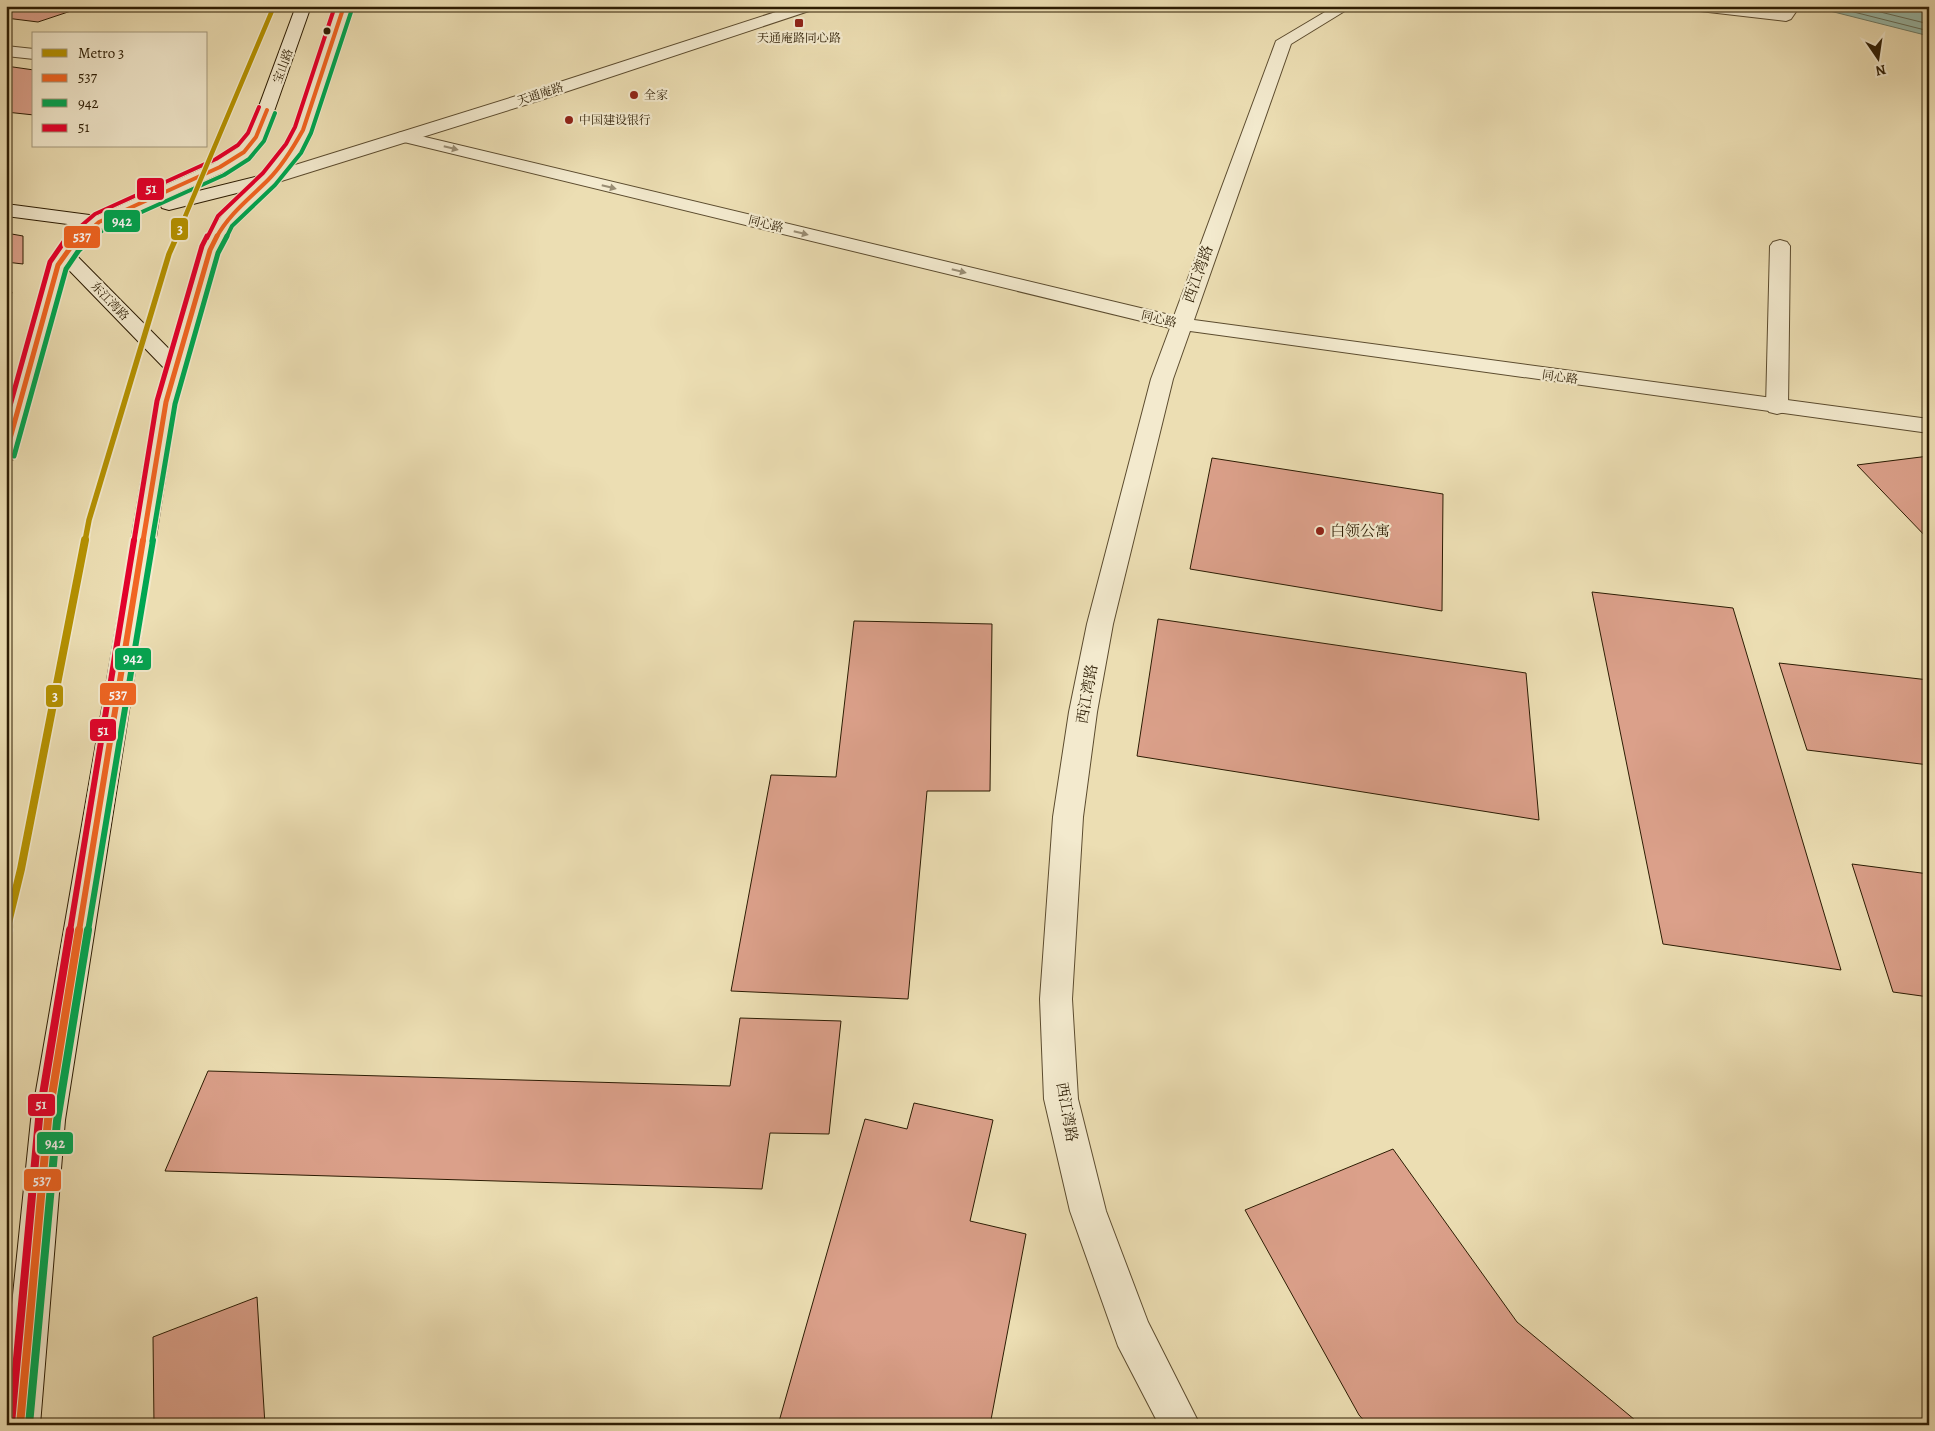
<svg xmlns="http://www.w3.org/2000/svg" width="1935" height="1431" viewBox="0 0 1935 1431" font-family="Alegreya,'Noto Serif SC',serif">
<style>
.water{fill:#99bcac;stroke:#6d7c68}
.lines{fill:none;stroke-linecap:round;stroke-linejoin:round}
.shore{stroke:#626c58;stroke-width:1}
.building{fill:#dba08a;stroke:#2c1c03}
.service-casing{stroke:#5c4c2f;stroke-width:2}
.minor-casing{stroke:#5c4c2f;stroke-width:2}
.tertiary-casing{stroke:#5c4c2f;stroke-width:2}
.secondary-casing{stroke:#2c1c03;stroke-width:2}
.service{fill:#f3eace;fill-rule:evenodd}
.minor{fill:#f3eace;fill-rule:evenodd}
.tertiary{fill:#f3eace;fill-rule:evenodd}
.secondary{fill:#f3eace;fill-rule:evenodd}
.bus-1-far3-casing{stroke:#f3eace;stroke-width:6}
.bus-1-far2-casing{stroke:#f3eace;stroke-width:8}
.bus-1-far1-casing{stroke:#f3eace;stroke-width:10}
.bus-1-casing{stroke:#f3eace;stroke-width:12}
.bus-2-far3-casing{stroke:#f3eace;stroke-width:6}
.bus-2-far2-casing{stroke:#f3eace;stroke-width:8}
.bus-2-far1-casing{stroke:#f3eace;stroke-width:10}
.bus-2-casing{stroke:#f3eace;stroke-width:12}
.bus-3-far3-casing{stroke:#f3eace;stroke-width:6}
.bus-3-far2-casing{stroke:#f3eace;stroke-width:8}
.bus-3-far1-casing{stroke:#f3eace;stroke-width:10}
.bus-3-casing{stroke:#f3eace;stroke-width:12}
.bus-1-far3{stroke:#f26522;stroke-width:4}
.bus-1-far2{stroke:#f26522;stroke-width:5}
.bus-1-far1{stroke:#f26522;stroke-width:6}
.bus-1{stroke:#f26522;stroke-width:8}
.bus-2-far3{stroke:#00a651;stroke-width:4}
.bus-2-far2{stroke:#00a651;stroke-width:5}
.bus-2-far1{stroke:#00a651;stroke-width:6}
.bus-2{stroke:#00a651;stroke-width:8}
.bus-3-far3{stroke:#e4002b;stroke-width:4}
.bus-3-far2{stroke:#e4002b;stroke-width:5}
.bus-3-far1{stroke:#e4002b;stroke-width:6}
.bus-3{stroke:#e4002b;stroke-width:8}
.metro-1-far3-casing{stroke:#f3eace;stroke-width:7}
.metro-1-far2-casing{stroke:#f3eace;stroke-width:9}
.metro-1-far1-casing{stroke:#f3eace;stroke-width:11}
.metro-1-casing{stroke:#f3eace;stroke-width:13}
.metro-1-far3{stroke:#b59201;stroke-width:4.5}
.metro-1-far2{stroke:#b59201;stroke-width:5.5}
.metro-1-far1{stroke:#b59201;stroke-width:8}
.metro-1{stroke:#b59201;stroke-width:9}
.oneway{fill:#998d73}
.poi-dot{fill:#8f2418;stroke:#f3eace;stroke-width:2}
.bus-dot{fill:#2c1c03;stroke:#f3eace;stroke-width:2}
.labels{text-anchor:middle;stroke-width:4.5;stroke-linejoin:round;paint-order:stroke}
.far-poi-label{font-size:12px;fill:#2c1c03;stroke:#f3eace;text-anchor:start}
.far-street-label{font-size:12px;fill:#2c1c03;stroke:#f3eace}
.street-label{font-size:15px;fill:#2c1c03;stroke:#f3eace}
.poi-label{font-size:15px;fill:#2c1c03;stroke:#f3eace;text-anchor:start}
.line-badge{stroke:#f3eace;stroke-width:2}
.badge-label{font-size:14px;text-anchor:middle;font-weight:bold;fill:#fff}
</style>
<rect width="100%" height="100%" fill="#ecdeb3"/>
<filter id="stains"><feTurbulence type="fractalNoise" baseFrequency=".004" numOctaves="4"/><feColorMatrix values="0 0 0 0 .2 0 0 0 0 .09 0 0 0 0 .02 0 0 0 .5 -.17"/></filter>
<radialGradient id="worn" r=".72"><stop offset=".6" stop-color="#630" stop-opacity="0"/><stop offset="1" stop-color="#630" stop-opacity=".3"/></radialGradient>
<path class="water" d="M1797,6h132v30l-103,-26z"/>
<g class="lines">
<path class="shore" d="M1830,6l99,25
M1856,6l73,18"/>
</g>
<path class="building" d="M6,6h80l-48,16 -32,-4z
M6,66l28,4v45l-28,-3z
M6,233l17,3v28l-17,-2z
M6,291l6,1 -6,22z
M1929,456v84l-72,-75z
M1212,458l231,36 -1,117 -252,-42z
M1592,592l141,16 108,362 -178,-26z
M1158,619l368,54 13,147 -402,-64z
M854,621l138,3 -2,167h-63l-19,208 -177,-8 40,-216 65,2z
M1779,663l150,17v85l-122,-15z
M1852,864l77,10v123l-36,-5z
M740,1018l101,3 -12,113 -59,-1 -8,56 -597,-18 43,-100 522,15z
M914,1103l79,17 -23,101 56,13 -36,191h-212l87,-306 42,10z
M1393,1149l124,173 124,103h-273l-9,-10 -114,-205z
M257,1297l8,128h-111l-1,-88z"/>
<g class="lines">
<defs>
<path id="service" d="M6,46l28,3v10l-28,-3z
M1780,240l7,2 3,4 -2,161 -3,5 -8,2 -8,-2 -3,-5 4,-161 3,-4z"/>
<path id="minor" d="M1335,6h18l-62,38 -97,276 735,99v14l-739,-102 -17,48 -60,245 -16,88 -14,105 -11,182 6,100 28,112 42,111 52,103h-41l-41,-79 -48,-135 -26,-112 -4,-100 13,-182 16,-105 18,-88 64,-245 19,-51 -766,-186 -6,-1 -3,-4 3,-4 6,-1 770,184 102,-275z
M1684,6h52l46,5 3,-5h15l-9,13 -5,2 -95,-11z"/>
<path id="tertiary" d="M794,6h23l-2,3 -274,91 -266,83h-12l-3,-4 3,-4 266,-83z"/>
<path id="secondary" d="M296,6h15l-46,131 -15,19 -24,15 -107,49 -2,3 -11,3 -31,28 95,96c18,-58 27,-118 75,-159l-76,19 -7,-2 -2,-4 2,-4 101,-25 22,-28 9,-17 42,-124h15l-39,124 -10,19 -27,34 -42,40 -13,27 -43,152 -112,718 -25,305h-34v-62l25,-243 124,-718 10,-33 -98,-101 -50,186 -3,5 -8,2v-48l42,-148 18,-25 17,-14 -77,-10v-12l91,12 117,-53 24,-15 10,-12z"/>
</defs>
<use href="#service" class="service-casing"/>
<use href="#minor" class="minor-casing"/>
<use href="#tertiary" class="tertiary-casing"/>
<use href="#secondary" class="secondary-casing"/>
<use href="#service" class="service"/>
<use href="#minor" class="minor"/>
<use href="#tertiary" class="tertiary"/>
<use href="#secondary" class="secondary"/>
<defs>
<path id="bus-1-far3" d="M81,238l18,-16 121,-55 24,-15 12,-15 11,-27
M216,238c13,-24 33,-39 52,-58 14,-14 25,-32 35,-50l41,-124"/>
<path id="bus-1-far2" d="M6,453l52,-188 15,-21 9,-8
M143,541l23,-139 44,-152 7,-14"/>
<path id="bus-1-far1" d="M79,931l64,-391"/>
<path id="bus-1" d="M20,1425l28,-305 31,-190"/>
<path id="bus-2-far3" d="M94,238l10,-9 120,-54 25,-16 15,-18 11,-28
M226,238l6,-12 43,-41 26,-32 10,-20 41,-124"/>
<path id="bus-2-far2" d="M14,456l52,-187 13,-19 16,-14
M152,541l23,-137 43,-151 9,-17"/>
<path id="bus-2-far1" d="M88,931l65,-391"/>
<path id="bus-2" d="M29,1425l28,-304 31,-191"/>
<path id="bus-3-far3" d="M67,238l28,-24 121,-55 22,-14 10,-12 11,-26
M207,238l11,-22 45,-43 23,-29 9,-17 40,-121"/>
<path id="bus-3-far2" d="M6,420l44,-158 18,-26
M134,541l23,-140 45,-155 5,-10"/>
<path id="bus-3-far1" d="M70,931l64,-391"/>
<path id="bus-3" d="M11,1424l28,-305 31,-189"/>
</defs>
<use href="#bus-1-far3" class="bus-1-far3-casing"/>
<use href="#bus-1-far2" class="bus-1-far2-casing"/>
<use href="#bus-1-far1" class="bus-1-far1-casing"/>
<use href="#bus-1" class="bus-1-casing"/>
<use href="#bus-2-far3" class="bus-2-far3-casing"/>
<use href="#bus-2-far2" class="bus-2-far2-casing"/>
<use href="#bus-2-far1" class="bus-2-far1-casing"/>
<use href="#bus-2" class="bus-2-casing"/>
<use href="#bus-3-far3" class="bus-3-far3-casing"/>
<use href="#bus-3-far2" class="bus-3-far2-casing"/>
<use href="#bus-3-far1" class="bus-3-far1-casing"/>
<use href="#bus-3" class="bus-3-casing"/>
<use href="#bus-1-far3" class="bus-1-far3"/>
<use href="#bus-1-far2" class="bus-1-far2"/>
<use href="#bus-1-far1" class="bus-1-far1"/>
<use href="#bus-1" class="bus-1"/>
<use href="#bus-2-far3" class="bus-2-far3"/>
<use href="#bus-2-far2" class="bus-2-far2"/>
<use href="#bus-2-far1" class="bus-2-far1"/>
<use href="#bus-2" class="bus-2"/>
<use href="#bus-3-far3" class="bus-3-far3"/>
<use href="#bus-3-far2" class="bus-3-far2"/>
<use href="#bus-3-far1" class="bus-3-far1"/>
<use href="#bus-3" class="bus-3"/>
<defs>
<path id="metro-1-far3" d="M176,238l98,-232"/>
<path id="metro-1-far2" d="M85,541l4,-21 80,-266 8,-18"/>
<path id="metro-1-far1" d="M6,931l15,-62 64,-329"/>
<path id="metro-1" d="M6,933l1,-3"/>
</defs>
<use href="#metro-1-far3" class="metro-1-far3-casing"/>
<use href="#metro-1-far2" class="metro-1-far2-casing"/>
<use href="#metro-1-far1" class="metro-1-far1-casing"/>
<use href="#metro-1" class="metro-1-casing"/>
<use href="#metro-1-far3" class="metro-1-far3"/>
<use href="#metro-1-far2" class="metro-1-far2"/>
<use href="#metro-1-far1" class="metro-1-far1"/>
<use href="#metro-1" class="metro-1"/>
</g>
<defs><path id="oneway-solid" d="M-6-.8H1V-3.2L6.5 0L1 3.2V.8H-6Z" transform="scale(1.25)"/></defs>
<g class="oneway">
<use href="#oneway-solid" transform="translate(451 148) rotate(14)"/>
<use href="#oneway-solid" transform="translate(609 187) rotate(14)"/>
<use href="#oneway-solid" transform="translate(801 233) rotate(14)"/>
<use href="#oneway-solid" transform="translate(959 271) rotate(14)"/>
</g>
<g class="poi-dot">
<rect x="794" y="18" width="10" height="10" rx="2.5"/>
<circle cx="634" cy="95" r="5"/>
<circle cx="569" cy="120" r="5"/>
<circle cx="1320" cy="531" r="5"/>
</g>
<circle class="bus-dot" cx="327" cy="31" r="4.5"/>
<g class="labels">
<g class="far-poi-label">
<text x="799" y="42" text-anchor="middle">天通庵路同心路</text>
<text x="644" y="99">全家</text>
<text x="579" y="124">中国建设银行</text>
</g>
<g class="far-street-label">
<text transform="translate(283 66) rotate(-70)" y="4">宝山路</text>
<text transform="translate(540 94) rotate(-18)" y="4">天通庵路</text>
<text transform="translate(766 224) rotate(14)" y="4">同心路</text>
<text transform="translate(110 301) rotate(46)" y="4">东江湾路</text>
<text transform="translate(1159 319) rotate(13)" y="4">同心路</text>
<text transform="translate(1560 377) rotate(8)" y="4">同心路</text>
</g>
<g class="street-label">
<text transform="translate(1198 274) rotate(-70)" y="5">西江湾路</text>
<text transform="translate(1087 694) rotate(-80)" y="5">西江湾路</text>
<text transform="translate(1067 1112) rotate(80)" y="5">西江湾路</text>
</g>
<g class="poi-label">
<text x="1330" y="536">白领公寓</text>
</g>
</g>
<g class="line-badge">
<rect x="136" y="177" width="29" height="24" rx="5" fill="#e4002b"/>
<rect x="103" y="209" width="38" height="24" rx="5" fill="#00a651"/>
<rect x="170" y="217" width="19" height="24" rx="5" fill="#b59201"/>
<rect x="63" y="225" width="38" height="24" rx="5" fill="#f26522"/>
<rect x="114" y="647" width="38" height="24" rx="5" fill="#00a651"/>
<rect x="99" y="682" width="38" height="24" rx="5" fill="#f26522"/>
<rect x="45" y="684" width="19" height="24" rx="5" fill="#b59201"/>
<rect x="89" y="718" width="28" height="24" rx="5" fill="#e4002b"/>
<rect x="27" y="1093" width="29" height="24" rx="5" fill="#e4002b"/>
<rect x="36" y="1131" width="38" height="24" rx="5" fill="#00a651"/>
<rect x="23" y="1168" width="39" height="24" rx="5" fill="#f26522"/>
</g>
<g class="badge-label">
<text x="151" y="193">51</text>
<text x="122" y="226">942</text>
<text x="180" y="234">3</text>
<text x="82" y="241">537</text>
<text x="133" y="663">942</text>
<text x="118" y="699">537</text>
<text x="55" y="701">3</text>
<text x="103" y="735">51</text>
<text x="41" y="1109">51</text>
<text x="55" y="1148">942</text>
<text x="42" y="1185">537</text>
</g>
<rect width="1935" height="1431" fill="none" stroke="#ecdeb3" stroke-width="25"/>
<rect x="8" y="8" width="1920" height="1416" fill="none" stroke="#2c1c03" stroke-width="2.5"/>
<rect x="12" y="12" width="1910" height="1406" fill="none" stroke="#2c1c03"/>
<rect x="32" y="32" width="175" height="115" fill="#f3eace" stroke="#a3987d"/>
<rect x="42" y="49" width="25" height="8" fill="#b59201" stroke="#a3987d"/>
<text x="78" y="58" font-size="15" fill="#2c1c03">Metro 3</text>
<rect x="42" y="74" width="25" height="8" fill="#f26522" stroke="#a3987d"/>
<text x="78" y="82" font-size="15" fill="#2c1c03">537</text>
<rect x="42" y="99" width="25" height="8" fill="#00a651" stroke="#a3987d"/>
<text x="78" y="108" font-size="15" fill="#2c1c03">942</text>
<rect x="42" y="124" width="25" height="8" fill="#e4002b" stroke="#a3987d"/>
<text x="78" y="132" font-size="15" fill="#2c1c03">51</text>
<g transform="translate(1878 58) rotate(167)" stroke="#f3eace" stroke-width="4" paint-order="stroke">
<path d="M0-4L9 19L0 12L-9 19Z" fill="#2c1c03"/>
<text y="-8" font-size="14" font-weight="bold" text-anchor="middle" fill="#2c1c03">N</text>
</g>
<rect width="100%" height="100%" filter="url(#stains)"/>
<rect width="100%" height="100%" fill="url(#worn)"/>
</svg>
